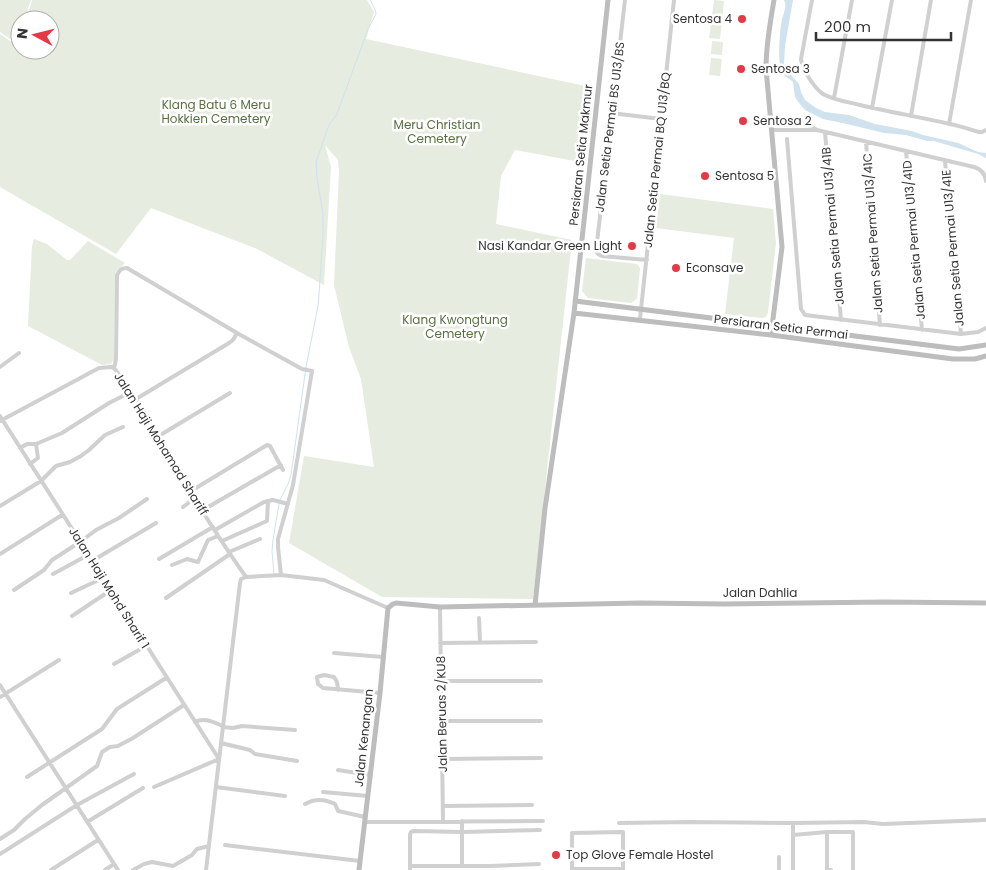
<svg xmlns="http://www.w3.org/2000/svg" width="986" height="870" viewBox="0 0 986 870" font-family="Poppins,sans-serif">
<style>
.green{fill:#e6ecdf}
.water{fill:#cfe2ee}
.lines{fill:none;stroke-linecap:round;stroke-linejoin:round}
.stream{stroke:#cfe2ee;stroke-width:1}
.street{stroke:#d0d0d0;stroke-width:4}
.secondary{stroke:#bdbdbd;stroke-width:5}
.poi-dot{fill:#e63946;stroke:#fff;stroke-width:2}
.labels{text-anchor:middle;stroke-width:5;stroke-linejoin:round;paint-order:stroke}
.poi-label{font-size:12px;fill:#333;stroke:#fff;text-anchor:start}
.park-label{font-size:12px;fill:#56703f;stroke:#fff}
.street-label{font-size:12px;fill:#333;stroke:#fff}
</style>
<rect width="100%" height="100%" fill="#fff"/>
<path class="green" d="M0,0h31l-7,20h-4v12l-4,11 -16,-11z
M32,0h335l7,12 -8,27 224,48 -10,75 -65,-12 -14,26 -5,48 76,16 -39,359 -151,-2 -93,-54 15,-87 70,11 -13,-88 -12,-32 -15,-62 5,-114 -1,-11 -13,-15 6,22 -7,118 -67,-36 -106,-41 -35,46 -116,-67v-153l17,12 3,-9v13h30v-30h-24z
M714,0l10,1 -4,38 -11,-1z
M712,41l11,1 -1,13 -11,-1z
M711,58l11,1 -2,17 -11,-1z
M660,194l113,15 3,34 -8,70 -2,4 -4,1 -37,-4 9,-76 -78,-10z
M34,239l13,5 20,16h3l18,-19 37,22 -10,10 -1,86 -3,5 -9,1 -74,-39 4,-80z
M586,258l51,6 3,4 -3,31 -6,4 -43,-5 -6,-7z"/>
<path class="water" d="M784,0h9l-8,46 -1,18 6,10 9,10 2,8 4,8 11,8 9,4 24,3 26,9 37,7 11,4 35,8 20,9 8,1v5l-8,-4 -44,-13h-7l-21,-6 -22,-2 -37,-9 -24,-5 -18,-9 -6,-7 -4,-6 -2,-15c-3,-3 -6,-4 -9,-7 -8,-8 -4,-45 -2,-56 2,-7 5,-12 2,-19z"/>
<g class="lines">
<path class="stream" d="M280,500l8,-16 3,-9 15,-108 12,-61 2,-26 3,-47v-18l-6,-38 -1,-15 13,-37 8,-11 31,-85 8,-15 -1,-5 -5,-9
M274,574l-2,-23 1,-11 6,-36"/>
<path class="street" d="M625,0l-29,251 2,3 4,2 45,4
M812,0l-11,59c1,10 13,29 22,35 10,6 25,8 37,11 29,7 60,12 90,19 10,2 19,5 29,8h3l4,-2
M834,98l18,-98
M872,108l20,-108
M611,113l50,6
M911,116l20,-116
M772,122c15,0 33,-1 45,8
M949,124l22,-124
M772,130h45l157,37c7,2 11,6 12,14
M825,132l16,188
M787,139l14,170 4,6 156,19 17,-2 8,-4
M866,142l14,183
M906,151l16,179
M945,161l16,173
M640,319l34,-319
M0,367l19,-14
M114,368l2,-9 1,-84c3,-5 4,-7 10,-7l110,65 65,36 10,2 -19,114 -15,54v8l3,28
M136,399l93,-56 4,-3 4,-7
M0,416l219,343 -65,28
M0,421l99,-53 12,-1 3,1c18,21 29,46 43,69 28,47 57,95 89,140
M157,437l73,-44
M20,448l7,-4h9l26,-11 47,-30 22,-11
M30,464l8,-6 -2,-14
M191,491l76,-46 3,1 13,24
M0,506l41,-25 15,-15 14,-4 11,-6 8,-6 16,-15 18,-8
M183,507l12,-9
M203,510l78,-45
M215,530l49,-28 9,-2 15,4
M222,541l45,-20 1,-20
M229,552l31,-13
M0,554l62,-39
M159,559l54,-32
M92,561l64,-38
M172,565l15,-6 11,3 10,-22 10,-4
M53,574l35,-19
M14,590l30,-20 8,-10 28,-18 16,-12 23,-12 28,-19
M71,593l32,-15
M166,598l64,-44
M440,607l3,214
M72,616l39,-26
M479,618l1,24
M440,643l96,-1
M334,653l49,4
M114,664l32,-18
M441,681h100
M0,685l118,185
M338,690l-1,-8 -3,-5 -10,-2 -7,2 1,7 5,4 57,5
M0,697l59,-37
M442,721h99
M195,722c9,-5 18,0 28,4
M223,727l10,1 9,-2 53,4
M221,743l29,7 5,4 42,7
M442,759l99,-1
M338,770l32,5
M27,777l75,-48 15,-20 49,-31
M216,787l69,9
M323,792l45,4
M305,804c10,-6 20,-5 30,0l3,7 27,6
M443,806l89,-1
M87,822l56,-34
M365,822l178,-1
M619,823l70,-1 104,1 71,-1 19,2 103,-4
M827,832v38h4
M793,835l34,-3h26v38
M0,839l14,-9 11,-11 17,-14 55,-39 5,-14 8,-5 8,-1 15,-8 51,-33
M225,845l135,16
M0,854l77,-49 57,-31
M779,857v13
M410,866h80l49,-2
M462,866v-45
M572,869h51
M51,870l47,-30
M105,870l9,-6
M133,870l11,-6 8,-2 21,4 19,-11 5,-6 12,-3
M206,870l34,-287 1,-4 5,-2 35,-2 43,5 64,28
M410,870v-35l1,-3 2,-1 50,1 77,-2
M572,870v-37l51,-1v38
M793,870v-47"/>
<path class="secondary" d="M575,301l384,48 27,-4
M574,313l197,22 182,24h22l11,-3
M771,335l11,-88 -16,-179c0,-23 4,-45 8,-68
M535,605l10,-97 29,-195 34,-313
M359,870l21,-177 8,-85 5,-4 3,-1 44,4 200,-4 84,1 161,-2 101,1"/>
</g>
<g class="poi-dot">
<circle cx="742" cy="19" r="5"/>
<circle cx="741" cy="69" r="5"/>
<circle cx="743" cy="121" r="5"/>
<circle cx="705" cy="176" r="5"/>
<circle cx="632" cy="246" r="5"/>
<circle cx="676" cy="268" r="5"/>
<circle cx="556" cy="855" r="5"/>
</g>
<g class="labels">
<g class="poi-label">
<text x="732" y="23" text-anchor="end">Sentosa 4</text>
<text x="751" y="73">Sentosa 3</text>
<text x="753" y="125">Sentosa 2</text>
<text x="715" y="180">Sentosa 5</text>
<text x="622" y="250" text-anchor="end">Nasi Kandar Green Light</text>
<text x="686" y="272">Econsave</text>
<text x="566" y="859">Top Glove Female Hostel</text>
</g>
<g class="park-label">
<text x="216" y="109">Klang Batu 6 Meru<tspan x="216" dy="14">Hokkien Cemetery</tspan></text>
<text x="437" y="129">Meru Christian<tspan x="437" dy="14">Cemetery</tspan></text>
<text x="455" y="324">Klang Kwongtung<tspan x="455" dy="14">Cemetery</tspan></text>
</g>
<g class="street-label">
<text transform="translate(610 127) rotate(-83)" y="4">Jalan Setia Permai BS U13/BS</text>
<text transform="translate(581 155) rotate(-84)" y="4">Persiaran Setia Makmur</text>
<text transform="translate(657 160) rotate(-84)" y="4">Jalan Setia Permai BQ U13/BQ</text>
<text transform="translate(833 226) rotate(-95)" y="4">Jalan Setia Permai U13/41B</text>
<text transform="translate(873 233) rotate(-94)" y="4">Jalan Setia Permai U13/41C</text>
<text transform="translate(914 240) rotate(-95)" y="4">Jalan Setia Permai U13/41D</text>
<text transform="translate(953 248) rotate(-95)" y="4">Jalan Setia Permai U13/41E</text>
<text transform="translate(781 327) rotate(7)" y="4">Persiaran Setia Permai</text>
<text transform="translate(161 444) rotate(58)" y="4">Jalan Haji Mohamad Shariff</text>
<text transform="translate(109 588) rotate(58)" y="4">Jalan Haji Mohd Sharif 1</text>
<text x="760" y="597">Jalan Dahlia</text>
<text transform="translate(442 714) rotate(-91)" y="4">Jalan Beruas 2/KU8</text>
<text transform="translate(364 738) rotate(-84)" y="4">Jalan Kenangan</text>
</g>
</g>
<g transform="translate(35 35) rotate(277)"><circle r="24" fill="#ffffff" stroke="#adadad"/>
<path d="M0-4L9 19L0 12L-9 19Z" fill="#e63946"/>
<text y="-8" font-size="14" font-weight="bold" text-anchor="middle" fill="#333333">N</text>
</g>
<path d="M816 32v8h135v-8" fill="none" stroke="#333333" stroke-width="2.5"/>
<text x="824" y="32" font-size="15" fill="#333333" stroke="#ffffff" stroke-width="4" paint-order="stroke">200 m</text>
</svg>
